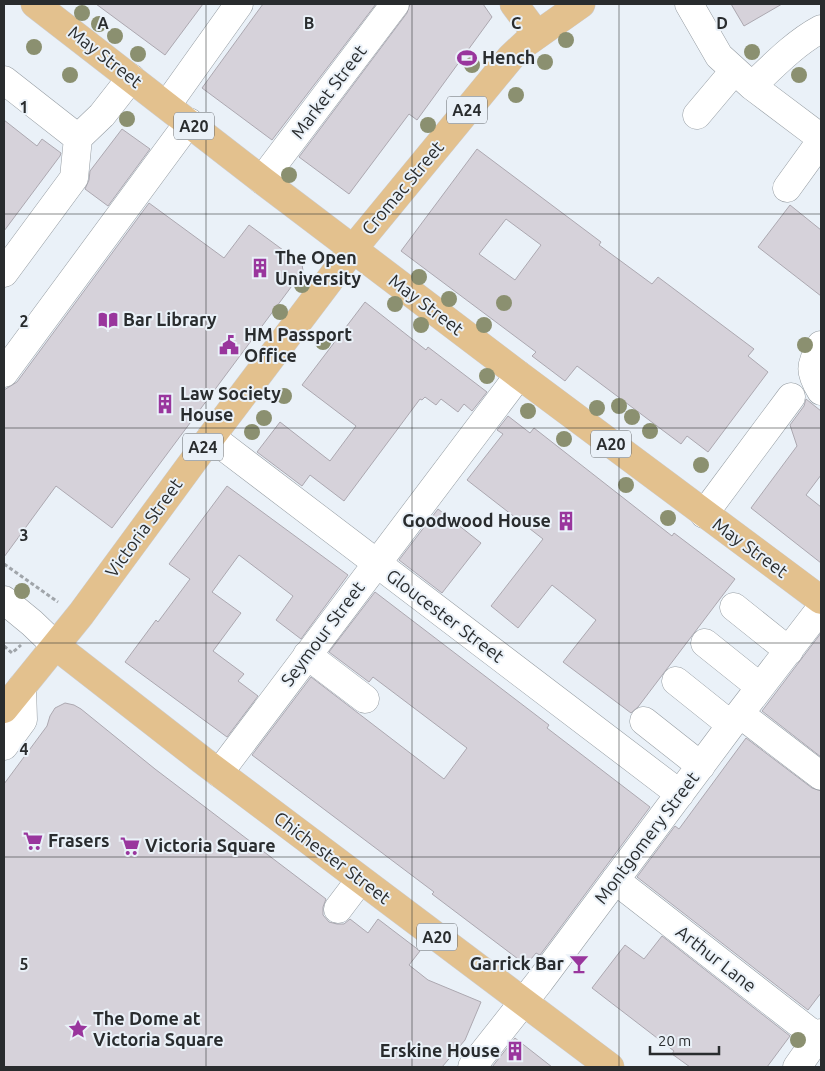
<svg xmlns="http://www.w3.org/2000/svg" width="825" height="1071" viewBox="0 0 825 1071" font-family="Ubuntu,sans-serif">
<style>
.building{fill:#d6d2da;stroke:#aca8b0;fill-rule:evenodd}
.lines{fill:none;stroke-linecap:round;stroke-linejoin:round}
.minor-casing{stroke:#959ca2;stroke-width:29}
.major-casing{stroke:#cccccd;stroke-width:29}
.path{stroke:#a0a5aa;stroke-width:3;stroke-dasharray:4 2.5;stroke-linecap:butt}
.minor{stroke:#fff;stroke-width:28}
.major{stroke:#e3c18e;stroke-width:28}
.tree{fill:#8b9070}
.grid{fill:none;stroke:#292c2e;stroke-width:1;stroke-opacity:0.55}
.labels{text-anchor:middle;stroke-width:4;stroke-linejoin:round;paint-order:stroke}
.shield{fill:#eaf1f8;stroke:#63676b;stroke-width:1}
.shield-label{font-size:16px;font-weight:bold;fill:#292c2e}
.street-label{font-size:18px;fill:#292c2e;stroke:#eaf1f8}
.poi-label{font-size:18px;font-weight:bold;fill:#292c2e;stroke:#eaf1f8;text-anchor:start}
.grid-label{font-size:16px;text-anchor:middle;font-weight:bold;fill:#292c2e;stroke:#eaf1f8;stroke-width:4;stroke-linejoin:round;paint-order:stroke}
</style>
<rect width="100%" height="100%" fill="#eaf1f8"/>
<path class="building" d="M96,4h107l-38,51z
M263,4h113l-104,136 -70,-52z
M410,4h73l9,13 -75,103 -8,-6 -60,80 -50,-37 108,-144z
M731,4h51l-38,22z
M4,120l33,26 5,-7 19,14 -1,3 -56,75z
M122,129l28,20 -42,57 -23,-17 4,-9 1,-9z
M477,149l124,93 -2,3 53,39 6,-7 96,72 -6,7 20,16 -60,80 -21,-16 -6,8 -104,-78 -12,15 -33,-25 4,-4 -135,-101zM506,219l35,26 -26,35 -36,-26z
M149,203l75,55 25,-33 53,39 1,7 -191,257 -56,-42 -52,71v-167l13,-8z
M790,205l31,25v66l-63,-49z
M365,302l61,48 2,-3 59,45 -15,19 -8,-7 -6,8 -17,-13 -5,6 -11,-8 -3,3 -2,-1 -76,102 -34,-26 -8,11 -45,-34 23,-30 50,39 26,-35 -54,-41z
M806,399l15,12v64l-15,20 15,12v56l-70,-55 46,-62 -7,-21 14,-19z
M508,416l22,17 4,-5 138,108 2,-3 61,46 -97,128 -7,6 -68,-51 33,-42 -44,-35 -34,43 -27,-22 52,-67 -76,-59 36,-46 -6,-4z
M227,486l121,89 -47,64 -25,-19 17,-24 -54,-41 -27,37 29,21 -28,38 31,23 -6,7 20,15 -31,41 -102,-75 31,-42 2,2 32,-43 -21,-15z
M438,509l43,34 -39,50 -43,-33z
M375,592l174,133 -2,3 103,79 -110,148 -4,-2 -10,12 -94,-71 2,-2 -182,-137 59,-78 133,102 23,-31 -94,-71 -4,5 -40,-30z
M821,633v124l-59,-46z
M65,703l9,2 7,4 74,60 171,130 -3,8v8l6,7 8,2h7l6,-5 18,14 10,-14 42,32 -11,14 19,15 53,22 -16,38 -23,27h-438v-283l43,-58 3,-10 5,-8z
M746,738l66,50 9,3v202l-13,17 -171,-133 38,-51 4,3z
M662,936l128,100 -23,31h-77l-18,-13 2,-3 -82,-63 33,-43 19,14z
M515,1038l37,29h-60z"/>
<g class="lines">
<defs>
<path id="minor" d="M689,4l30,52 33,30 69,52
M4,80l74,58 24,-23 29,-37
M752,86c22,-21 43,-43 69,-57
M167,105l72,-101
M697,115l37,-44
M262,180l133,-176
M787,188l34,-47
M4,273l70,-95 4,-40
M821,345c-10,21 -13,25 0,46
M4,373l185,-251
M211,437l469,357
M704,514l87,-117
M4,600l28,23 24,23
M734,607l55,44
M705,643l55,44
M307,655l58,44
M676,681l55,44
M740,714l81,62
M644,721l57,45
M4,746l19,-26 -1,-33
M219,773l300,-398
M615,880l203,158
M338,909l22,-29
M472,1067l68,-86 191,-256 90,-117
M797,1067l24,-34"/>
<path id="major" d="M35,4l227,176 257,195 302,225
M514,4l23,31
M56,646l146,114 408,307
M4,709l77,-95 130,-177 142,-188 158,-192 15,-14 55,-39"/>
</defs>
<use href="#minor" class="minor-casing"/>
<use href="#major" class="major-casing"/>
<path class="path" d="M4,564l54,38
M4,646l8,7 9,-8"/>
<use href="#minor" class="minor"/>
<use href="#major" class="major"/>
</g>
<g class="tree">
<circle cx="82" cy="13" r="8"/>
<circle cx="99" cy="24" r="8"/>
<circle cx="115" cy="36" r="8"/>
<circle cx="566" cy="40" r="8"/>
<circle cx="34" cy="47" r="8"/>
<circle cx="752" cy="52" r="8"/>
<circle cx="138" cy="54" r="8"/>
<circle cx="545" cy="62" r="8"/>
<circle cx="472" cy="65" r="8"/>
<circle cx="70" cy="75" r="8"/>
<circle cx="799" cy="75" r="8"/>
<circle cx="516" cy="95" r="8"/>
<circle cx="127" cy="119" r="8"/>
<circle cx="428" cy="125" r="8"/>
<circle cx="289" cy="175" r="8"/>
<circle cx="419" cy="277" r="8"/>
<circle cx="302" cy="285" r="8"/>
<circle cx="449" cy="299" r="8"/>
<circle cx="504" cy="303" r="8"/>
<circle cx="395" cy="304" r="8"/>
<circle cx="280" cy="312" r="8"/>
<circle cx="421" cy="325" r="8"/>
<circle cx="484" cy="325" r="8"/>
<circle cx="323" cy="342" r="8"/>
<circle cx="805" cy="345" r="8"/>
<circle cx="487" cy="376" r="8"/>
<circle cx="284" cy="396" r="8"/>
<circle cx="619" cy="406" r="8"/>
<circle cx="597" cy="408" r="8"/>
<circle cx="528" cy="411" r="8"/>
<circle cx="632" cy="417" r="8"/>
<circle cx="264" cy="418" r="8"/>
<circle cx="650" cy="431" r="8"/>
<circle cx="252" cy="432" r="8"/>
<circle cx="564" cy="439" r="8"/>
<circle cx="701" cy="465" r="8"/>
<circle cx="626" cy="485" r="8"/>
<circle cx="668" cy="518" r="8"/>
<circle cx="22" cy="591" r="8"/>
<circle cx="798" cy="1040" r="8"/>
</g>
<path class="grid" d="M206,4v1063M412,4v1063M619,4v1063M4,214h817M4,428h817M4,643h817M4,857h817"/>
<defs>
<symbol id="stadium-bare" viewBox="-9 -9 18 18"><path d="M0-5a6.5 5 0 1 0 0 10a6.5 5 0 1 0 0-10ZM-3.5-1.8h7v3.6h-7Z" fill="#99369d" stroke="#eaf1f8" stroke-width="2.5" paint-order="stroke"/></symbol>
<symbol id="building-bare" viewBox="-9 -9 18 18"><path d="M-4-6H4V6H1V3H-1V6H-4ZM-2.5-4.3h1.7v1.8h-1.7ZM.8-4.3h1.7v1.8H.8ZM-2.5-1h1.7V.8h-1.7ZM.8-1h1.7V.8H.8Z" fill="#99369d" stroke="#eaf1f8" stroke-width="2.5" paint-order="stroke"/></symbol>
<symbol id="library-bare" viewBox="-9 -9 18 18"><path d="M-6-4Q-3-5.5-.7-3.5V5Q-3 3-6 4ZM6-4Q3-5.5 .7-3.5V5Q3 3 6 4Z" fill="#99369d" stroke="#eaf1f8" stroke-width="2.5" paint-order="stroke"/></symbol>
<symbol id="civic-bare" viewBox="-9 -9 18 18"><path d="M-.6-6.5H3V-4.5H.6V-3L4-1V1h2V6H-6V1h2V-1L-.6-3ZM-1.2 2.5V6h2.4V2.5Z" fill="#99369d" stroke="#eaf1f8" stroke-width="2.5" paint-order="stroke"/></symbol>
<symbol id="supermarket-bare" viewBox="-9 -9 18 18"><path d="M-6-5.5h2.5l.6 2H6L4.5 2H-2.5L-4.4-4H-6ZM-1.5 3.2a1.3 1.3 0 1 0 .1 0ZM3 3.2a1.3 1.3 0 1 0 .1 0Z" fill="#99369d" stroke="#eaf1f8" stroke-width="2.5" paint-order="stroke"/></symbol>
<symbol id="bar-bare" viewBox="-9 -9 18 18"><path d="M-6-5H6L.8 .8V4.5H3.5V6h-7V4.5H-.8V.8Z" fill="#99369d" stroke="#eaf1f8" stroke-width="2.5" paint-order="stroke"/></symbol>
<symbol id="sight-bare" viewBox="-9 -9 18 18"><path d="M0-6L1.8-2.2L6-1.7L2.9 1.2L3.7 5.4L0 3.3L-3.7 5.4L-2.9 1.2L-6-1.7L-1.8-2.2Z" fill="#99369d" stroke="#eaf1f8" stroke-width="2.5" paint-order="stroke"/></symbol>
</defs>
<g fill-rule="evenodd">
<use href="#stadium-bare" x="453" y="44" width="28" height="28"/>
<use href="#building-bare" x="246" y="254" width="28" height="28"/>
<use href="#library-bare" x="94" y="306" width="28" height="28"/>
<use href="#civic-bare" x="215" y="331" width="28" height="28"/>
<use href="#building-bare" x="151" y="390" width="28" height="28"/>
<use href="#building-bare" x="552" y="507" width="28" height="28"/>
<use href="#supermarket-bare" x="19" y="827" width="28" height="28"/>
<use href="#supermarket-bare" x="116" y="832" width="28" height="28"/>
<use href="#bar-bare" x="565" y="950" width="28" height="28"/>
<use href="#sight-bare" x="64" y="1015" width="28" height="28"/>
<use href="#building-bare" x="501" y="1037" width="28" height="28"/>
</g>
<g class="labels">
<g class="shield">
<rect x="447" y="96.5" width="40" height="27" rx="4"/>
<rect x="174" y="112.5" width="40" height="27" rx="4"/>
<rect x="591" y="430.5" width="40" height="27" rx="4"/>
<rect x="183" y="433.5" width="40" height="27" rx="4"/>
<rect x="417" y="923.5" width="40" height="27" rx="4"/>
</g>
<g class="shield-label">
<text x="467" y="116">A24</text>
<text x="194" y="132">A20</text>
<text x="611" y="450">A20</text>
<text x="203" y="453">A24</text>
<text x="437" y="943">A20</text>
</g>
<g class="street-label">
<text transform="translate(105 57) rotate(38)" y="6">May Street</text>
<text transform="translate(329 92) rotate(-53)" y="6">Market Street</text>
<text transform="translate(403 188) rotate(-50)" y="6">Cromac Street</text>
<text transform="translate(426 305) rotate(37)" y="6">May Street</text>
<text transform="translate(144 528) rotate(-54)" y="6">Victoria Street</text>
<text transform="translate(750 548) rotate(36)" y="6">May Street</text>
<text transform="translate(445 616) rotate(37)" y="6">Gloucester Street</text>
<text transform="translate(323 634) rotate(-53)" y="6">Seymour Street</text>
<text transform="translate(647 838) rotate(-53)" y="6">Montgomery Street</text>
<text transform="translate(332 858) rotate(37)" y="6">Chichester Street</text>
<text transform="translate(716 959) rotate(38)" y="6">Arthur Lane</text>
</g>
<g class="poi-label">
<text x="482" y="64">Hench</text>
<text x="275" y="264">The Open<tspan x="275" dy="21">University</tspan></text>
<text x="123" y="326">Bar Library</text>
<text x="244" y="341">HM Passport<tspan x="244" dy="21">Office</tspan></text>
<text x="180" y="400">Law Society<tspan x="180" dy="21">House</tspan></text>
<text x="551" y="527" text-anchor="end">Goodwood House</text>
<text x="48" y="847">Frasers</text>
<text x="145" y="852">Victoria Square</text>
<text x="564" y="970" text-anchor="end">Garrick Bar</text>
<text x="93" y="1025">The Dome at<tspan x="93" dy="21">Victoria Square</tspan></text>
<text x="500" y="1057" text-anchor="end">Erskine House</text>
</g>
</g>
<g class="grid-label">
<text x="103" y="29">A</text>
<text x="309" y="29">B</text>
<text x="516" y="29">C</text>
<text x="722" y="29">D</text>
<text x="24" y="113">1</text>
<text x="24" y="327">2</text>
<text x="24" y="541">3</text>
<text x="24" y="755">4</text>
<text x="24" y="970">5</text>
</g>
<rect width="825" height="1071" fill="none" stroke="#292c2e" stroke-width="10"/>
<path d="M650 1046v8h69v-8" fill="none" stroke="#292c2e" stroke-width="2.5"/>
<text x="658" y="1046" font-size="15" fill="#292c2e" stroke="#eaf1f8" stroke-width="4" paint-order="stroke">20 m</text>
</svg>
